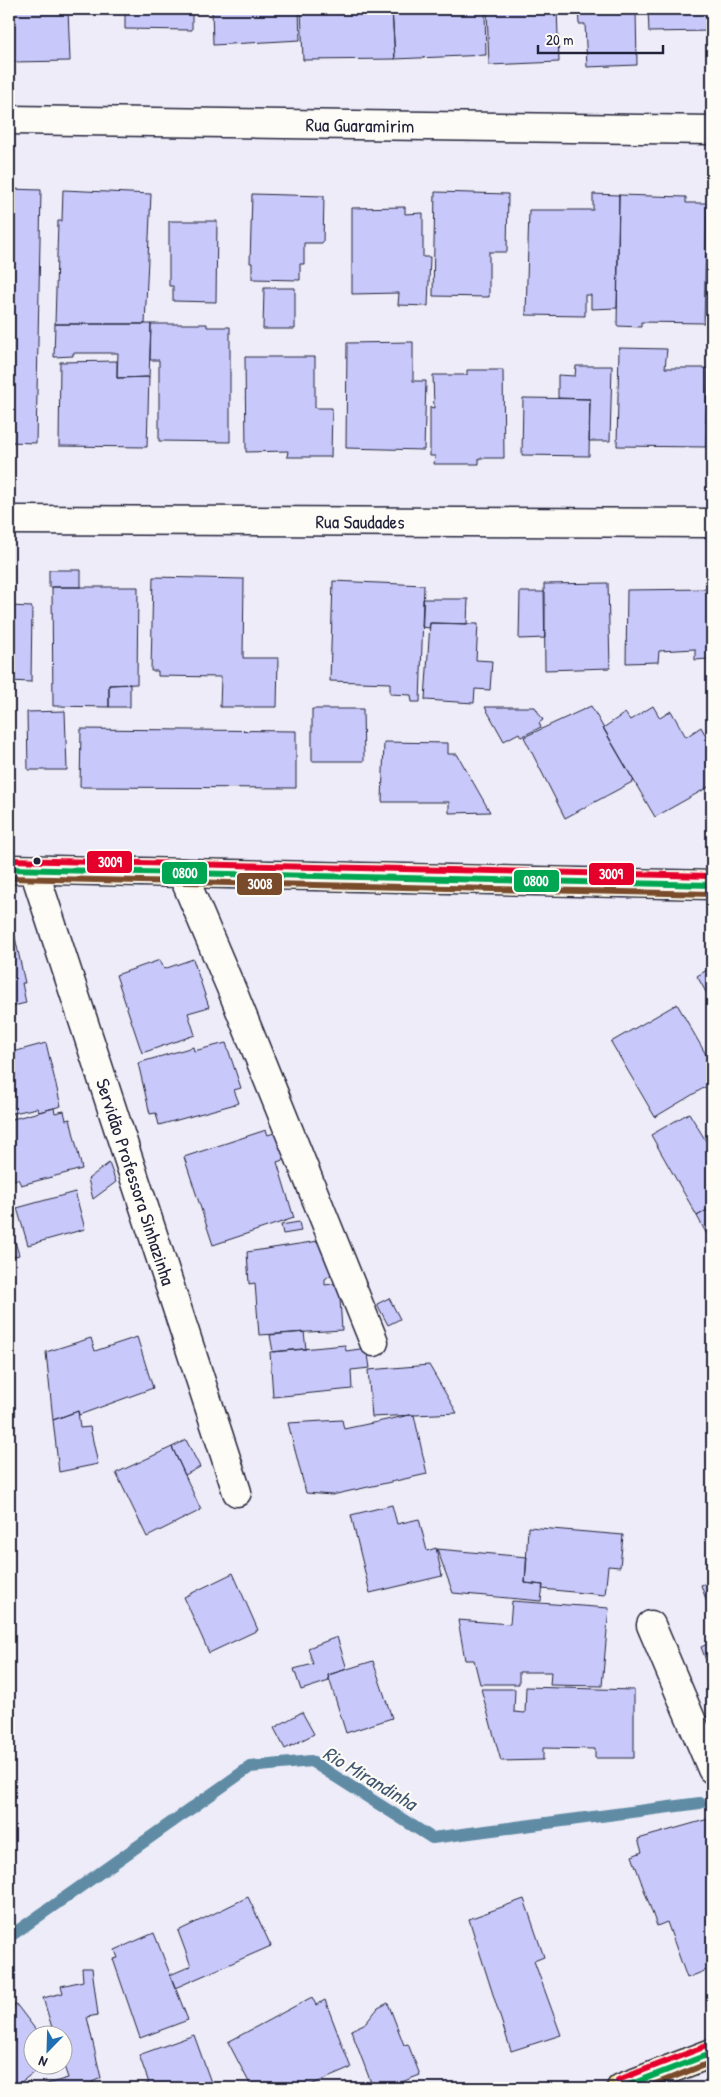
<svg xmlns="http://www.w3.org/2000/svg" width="721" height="2097" viewBox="0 0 721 2097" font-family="'Patrick Hand',sans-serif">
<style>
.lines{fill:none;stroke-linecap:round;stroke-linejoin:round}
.stream{stroke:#608ba5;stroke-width:12}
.building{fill:#c8c8fb;stroke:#22223b}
.minor-casing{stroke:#22223b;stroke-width:31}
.major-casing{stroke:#22223b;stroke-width:31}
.minor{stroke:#fdfcf7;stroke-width:28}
.major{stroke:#fddf80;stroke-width:28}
.bus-1-casing{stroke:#fdfcf7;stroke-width:10}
.bus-2-casing{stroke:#fdfcf7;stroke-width:10}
.bus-3-casing{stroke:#fdfcf7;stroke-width:10}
.bus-1{stroke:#00a651;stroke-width:6}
.bus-2{stroke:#7a4b2a;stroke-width:6}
.bus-3{stroke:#e4002b;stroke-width:6}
.bus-dot{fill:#22223b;stroke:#fdfcf7;stroke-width:2}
.labels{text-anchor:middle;stroke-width:4.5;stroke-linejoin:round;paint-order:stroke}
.street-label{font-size:19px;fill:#22223b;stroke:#fdfcf7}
.water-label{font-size:20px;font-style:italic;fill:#415770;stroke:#fdfcf7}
.line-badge{stroke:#fdfcf7;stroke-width:2}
.badge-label{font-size:14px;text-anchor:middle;font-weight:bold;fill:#fff}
</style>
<rect width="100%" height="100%" fill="#edecf8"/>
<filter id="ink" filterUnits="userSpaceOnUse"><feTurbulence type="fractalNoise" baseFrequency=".02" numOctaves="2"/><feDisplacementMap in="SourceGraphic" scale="10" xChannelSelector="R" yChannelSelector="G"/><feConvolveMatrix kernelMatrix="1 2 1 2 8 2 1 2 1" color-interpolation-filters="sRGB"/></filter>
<g filter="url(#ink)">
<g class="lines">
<path class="stream" d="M9,1937l241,-170 61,-6 121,77 268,-35"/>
</g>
<path class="building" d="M10,9h58l2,52 -59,1z
M125,9h67v21l-67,-1z
M212,9h87l1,31 -87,5z
M301,9h91l3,50 -92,1z
M392,9h93l1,46 -91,4z
M487,9h70l2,53 -70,3z
M578,9h58l1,56 -50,2 -2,-43h-6z
M648,9h64v22l-63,1z
M9,189l32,1 -5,253 -27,-1z
M63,190l88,4 -6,130h-90l3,-103h4z
M435,192l73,2 -1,58h-18v45l-56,-1z
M252,194l72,2 -1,47h-19v21h-4v16l-48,-1v-16h-2z
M593,194l26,1 -2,113 -26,1v-14h-6v21l-59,-1 3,-105h64z
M619,195l67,2v6h21l-3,120 -63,-1v5l-24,-1z
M405,207v7l18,-1v44h7l-2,49 -30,-1 1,-12 -47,1v-86z
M712,207v86h-2z
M169,221h48l-1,81 -43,-1v-15h-4z
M264,288h31v41h-32z
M55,324h96l-2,53 -32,1 1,-25h-45v3l-19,1z
M151,324h56v3h23v115l-71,-1v-81h-9z
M413,342v39h13l-2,69 -78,-2 1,-105z
M619,348l48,1 -2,19h43l-2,79 -89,-1z
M245,357h70v51h17l-1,49h-44l1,-6 -42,1z
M117,361v17l32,-1 -2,70 -88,-1 1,-84z
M576,366h36l-2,75h-21l1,-42 -32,-1v-23l17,1z
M708,368h4v54h-6z
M467,370h36l1,88h-25v6h-45l1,-8h-5v-49l4,1 -1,-33h34z
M523,398l67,1 -1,57 -67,-1z
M49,570h32v17h-32z
M153,577l91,2 -1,79h35l-1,49h-57l1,-30 -63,-1v-5h-7z
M333,581l91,4 -4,117h-8l-1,-7 -21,-1v-11l-60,-2z
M608,583l2,85 -65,2 -1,-86z
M52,587h86l-1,97 -28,1v22l-56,-1z
M707,589l1,70 -13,1v-11l-36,2 -1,11 -32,1 1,-73z
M520,592h25v46l-26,1z
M423,599h45l-1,25 -37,-1 -1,5 -7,-1z
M707,599h5v45h-5z
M9,606l23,1 -1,75 -22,-1z
M430,623l48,1 -2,36 16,1 -2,29 -15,-1 -1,14 -49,-3z
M130,684v23h-21v-22z
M591,706l43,75 -69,37 -41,-81z
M653,706l7,12 11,-7 15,26 15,-10 11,20v38l-57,32 -52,-89 22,-15 5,7z
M485,707h50l8,13 -4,3 2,4 -20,10 -2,-4 -15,8z
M312,709h51l1,52h-52z
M65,711l2,59h-39l-1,-58z
M81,729l215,2v57l-216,-1z
M384,742l64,1v11h9l33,58 -41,1v-11h-67z
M11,919l14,64h-3l4,20 -17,4v-87z
M193,959l16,48 -21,6 7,22 -53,18 -26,-78 44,-15 4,9z
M712,967v36l-15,-27z
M677,1004l35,61v18l-57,34 -44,-75z
M46,1043l15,63 -22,6 -2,-4 -28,6v-61z
M226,1043l15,45 -7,2 5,13 -80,22 -3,-12 -6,1 -12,-51 55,-16 1,4z
M54,1108l1,5 9,-2 2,9 4,-1 12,50 -61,16 -3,-6 -9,2v-61z
M689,1113l23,38v56l-15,9 -46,-81z
M266,1130l2,5 9,-3 9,27 -9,3 17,56 -81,27 -29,-88z
M109,1163l7,19 -23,17 -5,-20z
M75,1192l10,37 -57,16 -11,-37z
M712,1207v37l-15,-28z
M9,1221l10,34 -10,3z
M299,1222l2,9 -18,3 -2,-9z
M325,1240l14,29 -14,10v6l14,-2 3,47 -83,5 -4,-52 -6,1 -2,-32z
M389,1298l11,21 -12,6 -11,-21z
M304,1332l2,17 -33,3 -3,-17z
M137,1337l16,51 -74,27 -1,-4 -25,9 -7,-68 45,-14 4,13z
M345,1345l1,6 21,-3 3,20 -19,2 1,19 -79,8 -3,-45z
M429,1365l28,48 -85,4 -4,-47z
M78,1411l2,17 10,-1 8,37 -39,8 -6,-52z
M410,1415h4l13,59 -95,21 -26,-2 -18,-70 54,-3 2,9z
M186,1440l14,27 -15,8 -13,-28z
M172,1447l29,63 -54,27 -31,-64z
M392,1505l5,19 22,-5 8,32 9,-3 6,28 -72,17 -19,-78z
M528,1527l95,8 -3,32 -12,-1 -3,29 -63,-6 1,-4 -18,-2z
M437,1549l90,8 -2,26 18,2 -2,16 -88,-8z
M233,1573l25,57 -49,23 -25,-56z
M712,1581v36l-11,-32z
M512,1601l97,7 -7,78 -52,-1 1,-13h-32v12h-39l-6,-24h-9l-7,-40 52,4z
M337,1637l10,32 -19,6 1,6 -28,9 -7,-21 19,-5 -5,-16z
M712,1642v34l-11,-29z
M373,1661l19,57 -46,15 -18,-58z
M526,1687l108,3v68h-39v-9l-52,-1v12l-42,1 -20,-72h34l-1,23 11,1z
M302,1712l12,22 -29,15 -11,-21z
M712,1818v150l-25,10 -20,-56 -10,4 -25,-70 10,-4 -4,-13z
M248,1897l23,49 -96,42 -5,-13 21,-9 -13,-35z
M524,1899l20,58 -10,4 27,74 -50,16 -42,-132z
M154,1933l34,87 -48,18 -27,-79 5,-1 -3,-8z
M82,1968h10l6,47 -11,2 14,61 -9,4 2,6h-49l-1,-3 24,-7 -6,-18v-26h-8l-11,-36 20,-5 -2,-7 22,-5z
M312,1997l4,8 9,-5 26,68 -47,20h-52l-24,-46z
M388,2003l16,42 4,-1 12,31 -34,13h-13l-22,-58 15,-7 12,-15z
M16,2004l23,30h-7v30h13l-32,24h-4v-77z
M194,2035l19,53h-71l-1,-2 8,-3 -10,-28z"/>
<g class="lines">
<defs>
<g id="minor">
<path id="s1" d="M9,120l703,10"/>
<path id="s2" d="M9,520l703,3"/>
<path id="s3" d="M34,870l203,622"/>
<path d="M182,873l52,122 140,347"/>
<path d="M651,1625l61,144"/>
</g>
<path id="major" d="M9,869l703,16
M621,2088l91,-35"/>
</defs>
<use href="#minor" class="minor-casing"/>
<use href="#major" class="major-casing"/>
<use href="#minor" class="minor"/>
<use href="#major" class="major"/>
<defs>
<path id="bus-1" d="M9,869l703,16
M621,2088l91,-35"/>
<path id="bus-2" d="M9,878l703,16
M645,2088l67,-26"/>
<path id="bus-3" d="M9,860l703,16
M618,2080l91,-35"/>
</defs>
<use href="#bus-1" class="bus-1-casing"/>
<use href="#bus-2" class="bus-2-casing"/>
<use href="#bus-3" class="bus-3-casing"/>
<use href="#bus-1" class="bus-1"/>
<use href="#bus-2" class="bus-2"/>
<use href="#bus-3" class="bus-3"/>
</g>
</g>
<circle class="bus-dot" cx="37" cy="861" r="4.5"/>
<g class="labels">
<g class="street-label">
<text dy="7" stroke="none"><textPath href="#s1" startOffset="351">Rua Guaramirim</textPath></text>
<text dy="7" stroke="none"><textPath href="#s2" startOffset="351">Rua Saudades</textPath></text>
<text dy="7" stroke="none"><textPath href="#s3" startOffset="328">Servidão Professora Sinhazinha</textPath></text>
</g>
<g class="water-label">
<text transform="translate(370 1778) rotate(31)" y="7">Rio Mirandinha</text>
</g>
</g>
<g class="line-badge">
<rect x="86" y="850" width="47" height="24" rx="5" fill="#e4002b"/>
<rect x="161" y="861" width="47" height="24" rx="5" fill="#00a651"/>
<rect x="588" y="862" width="47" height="24" rx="5" fill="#e4002b"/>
<rect x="513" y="869" width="47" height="24" rx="5" fill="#00a651"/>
<rect x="236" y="872" width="47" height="24" rx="5" fill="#7a4b2a"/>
</g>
<g class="badge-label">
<text x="110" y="867">3009</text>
<text x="185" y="878">0800</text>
<text x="611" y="879">3009</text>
<text x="536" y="886">0800</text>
<text x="260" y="889">3008</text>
</g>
<rect width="721" height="2097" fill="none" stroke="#fdfcf7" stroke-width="30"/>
<rect x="15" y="15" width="691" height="2067" fill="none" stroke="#22223b" stroke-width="2" filter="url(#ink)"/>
<g transform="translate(48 2050) rotate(203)"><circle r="24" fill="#fdfcf7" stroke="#a5a5ac"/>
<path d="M0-4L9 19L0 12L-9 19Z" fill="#1f6fb2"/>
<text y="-8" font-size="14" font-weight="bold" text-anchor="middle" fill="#22223b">N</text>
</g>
<path d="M538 45v8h125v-8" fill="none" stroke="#22223b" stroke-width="2.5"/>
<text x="546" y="45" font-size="15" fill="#22223b" stroke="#fdfcf7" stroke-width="4" paint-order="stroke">20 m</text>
</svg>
